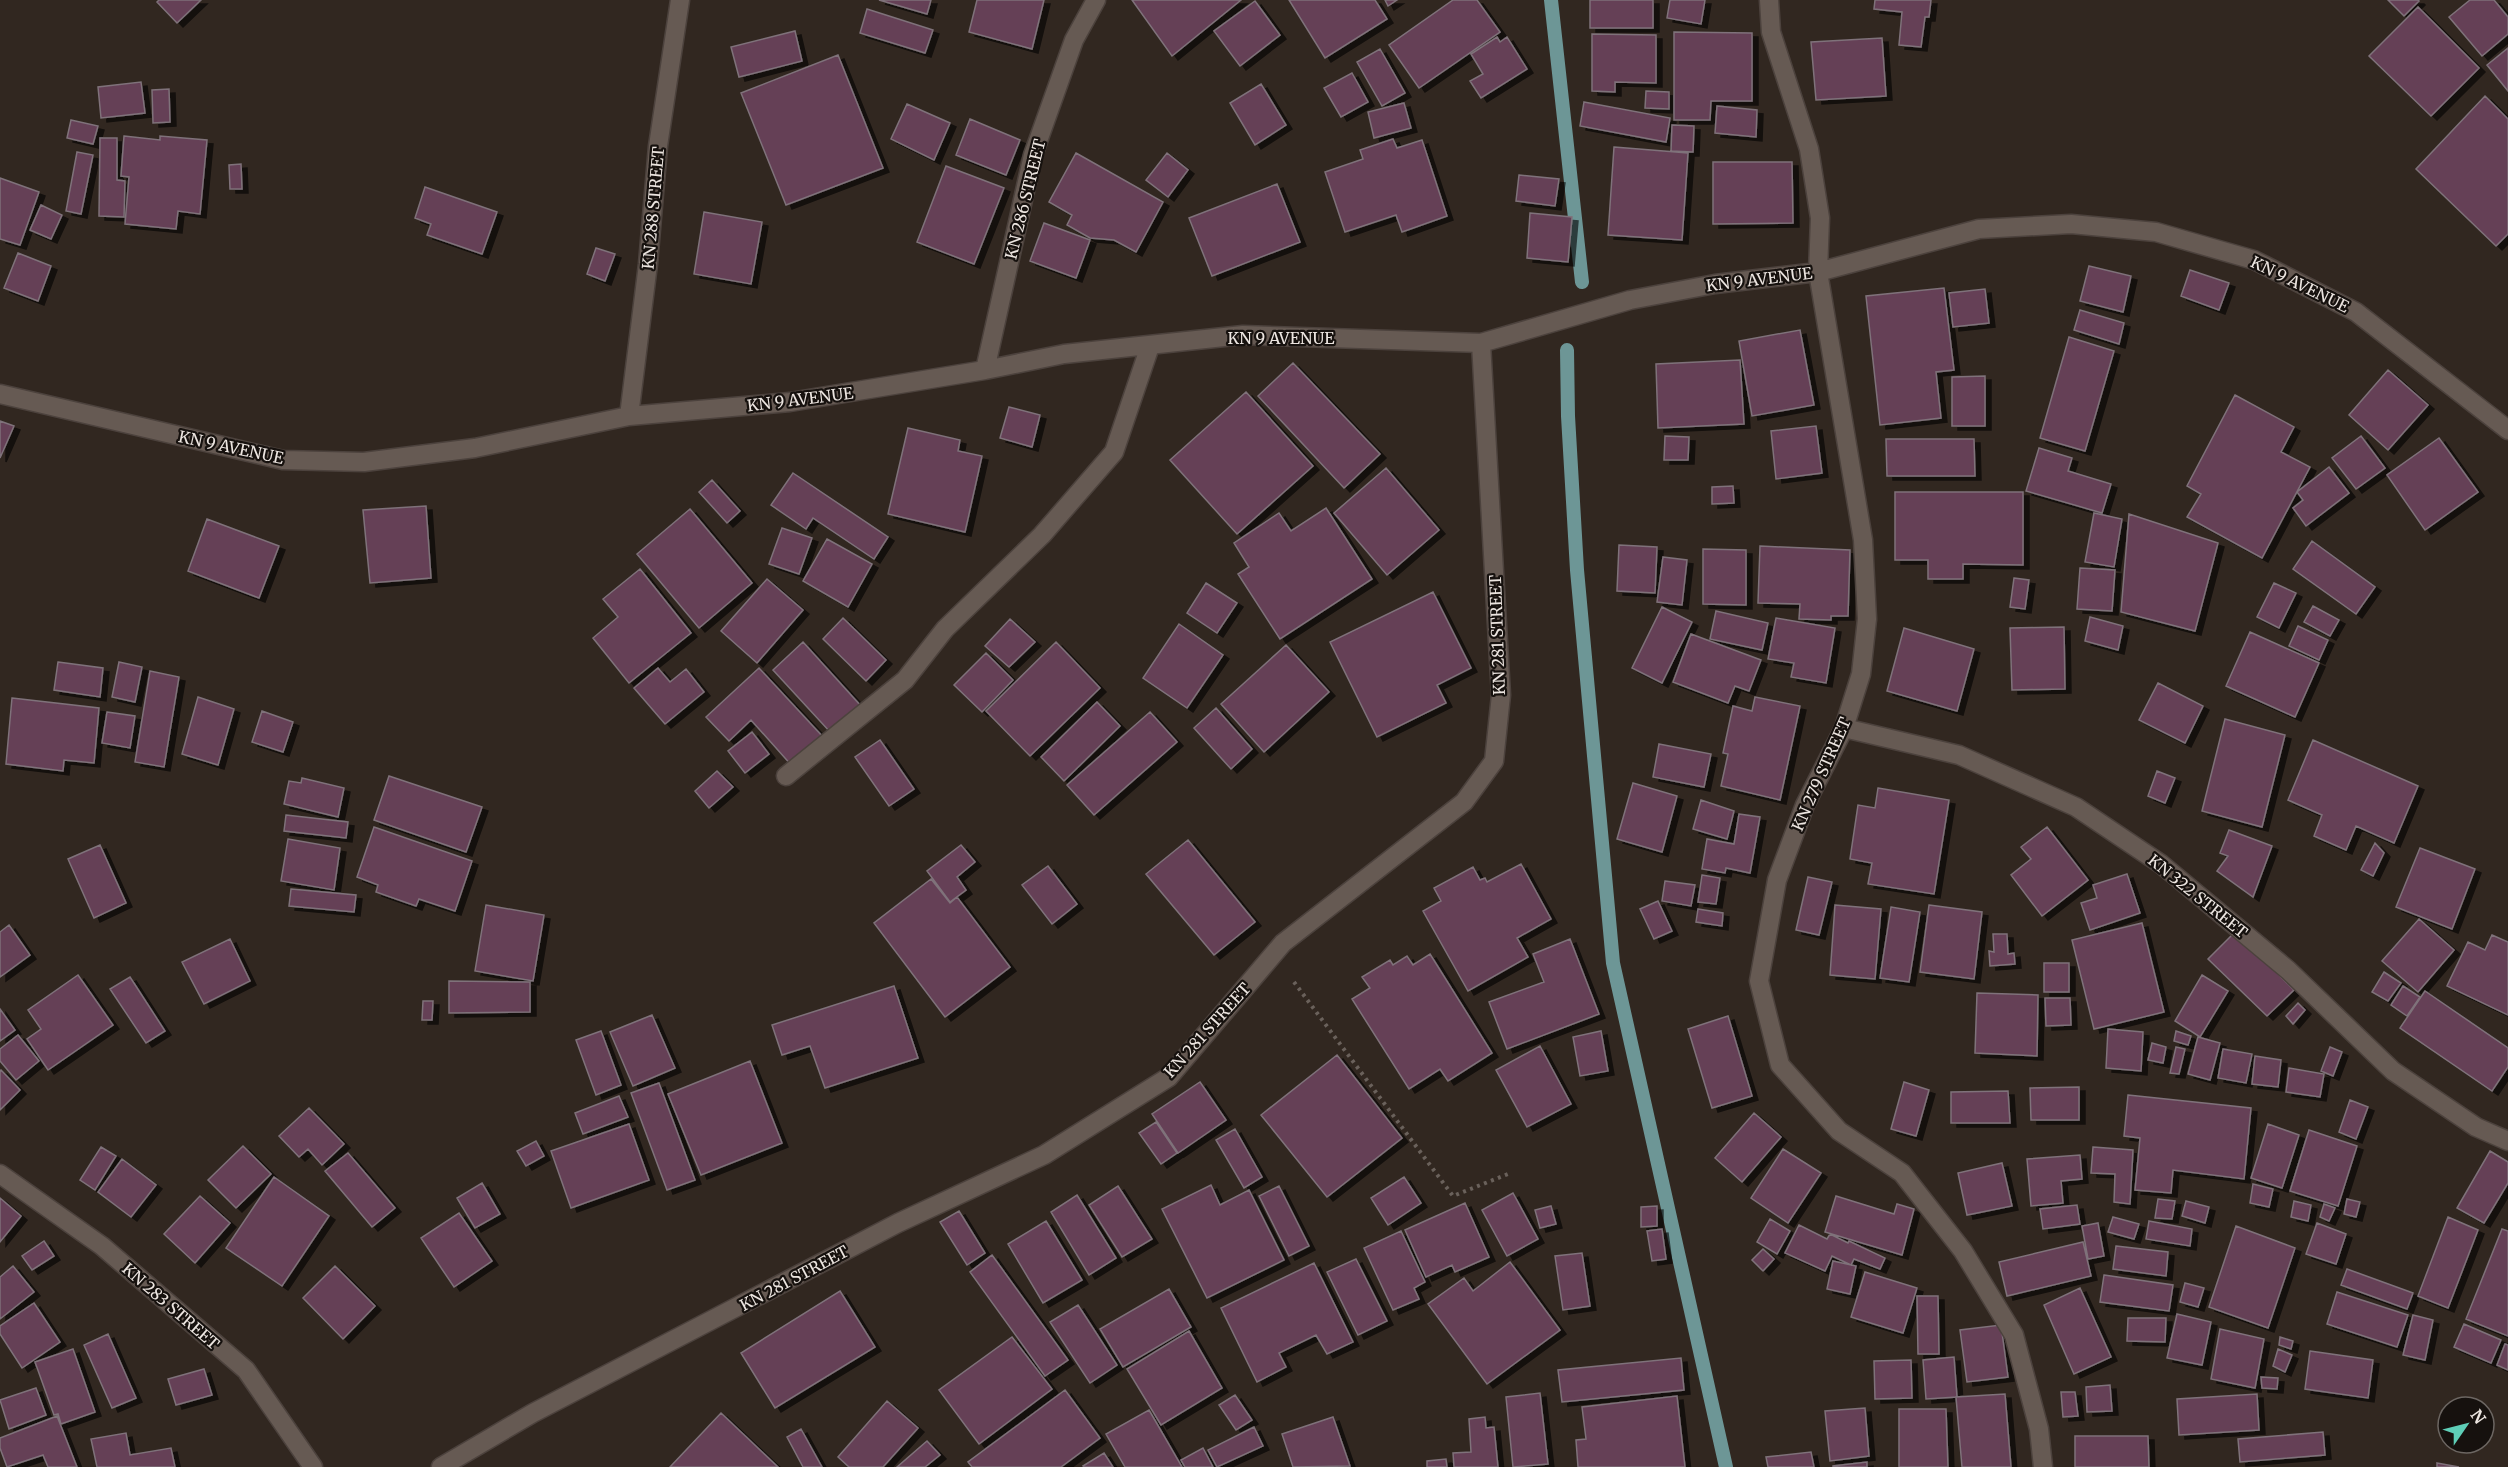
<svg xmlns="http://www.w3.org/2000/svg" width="2508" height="1467" viewBox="0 0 2508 1467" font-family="Merriweather,serif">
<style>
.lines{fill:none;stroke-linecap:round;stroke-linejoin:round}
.stream{stroke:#6d9696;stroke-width:14}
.building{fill:#653f57;stroke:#7f727a;stroke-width:1.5;filter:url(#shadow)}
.minor-casing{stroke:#4c423d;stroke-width:21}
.path{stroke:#6a615b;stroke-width:4;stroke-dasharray:3 4.5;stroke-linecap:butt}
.minor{stroke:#665a53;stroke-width:18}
.labels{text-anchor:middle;stroke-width:4.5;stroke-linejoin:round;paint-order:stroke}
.street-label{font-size:16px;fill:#ece5e0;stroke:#16110e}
</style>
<defs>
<filter id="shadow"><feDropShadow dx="6" dy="4" stdDeviation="0" flood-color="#0009"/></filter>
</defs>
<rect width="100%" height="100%" fill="#312720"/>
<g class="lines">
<path class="stream" d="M1551,0l31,282
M1567,350l1,66 9,154 36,393 113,504"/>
</g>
<path class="building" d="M159,0h42l-24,23 -20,-21z
M879,0h52l-4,14z
M977,0h67l-12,49 -63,-17z
M1132,0h109l-69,56z
M1289,0h86l12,19 -62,39z
M1385,0h12l-9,6z
M1453,0h24l23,32 -81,56 -30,-43z
M1590,0h63v28h-63z
M1670,0h35l-4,24 -34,-6z
M1875,0h56l-2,17h-4l-4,30 -22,-2 3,-33 -28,-3z
M2388,0h30l1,1 -15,15z
M2470,0h24l14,17v17l-26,22 -33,-39z
M1255,1l25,34 -40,31 -26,-35z
M2418,7l61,61 -48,48 -62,-60z
M867,9l66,21 -8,23 -65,-20z
M795,31l7,30 -63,16 -8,-30z
M1674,32l78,1v68h-41l-1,19h-36z
M1592,34l64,1v48l-41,-1v10l-23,-1z
M1497,37l3,5 7,-5 20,32 -46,29 -11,-17 13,-7 -12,-20z
M1882,38l4,58 -70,4 -5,-58z
M2508,48v43l-21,-26z
M1380,49l25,44 -23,13 -25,-44z
M838,55l45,113 -97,37 -45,-112z
M1352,73l16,29 -27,15 -17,-29z
M141,82l4,31 -44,5 -3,-31z
M1261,84l25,41 -31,20 -25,-42z
M169,89l1,33 -17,1 -1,-33z
M1646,91l23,1v17l-24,-1z
M2485,96l23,23v115l-12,12 -80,-77z
M1584,102l86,16 -4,24 -86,-16z
M1404,103l7,25 -37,10 -6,-26z
M907,104l43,19 -16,37 -43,-21z
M1717,106l40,4 -1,27 -41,-4z
M970,119l50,21 -14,35 -50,-20z
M71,120l27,6 -5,18 -26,-6z
M1672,125l22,1 -1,26 -22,-1z
M124,136l36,4v-4l47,4 -7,74 -22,-3 -2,18 -51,-5 4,-47 -8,-1z
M100,138h17v42l8,1 -1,36 -25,-1z
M1393,139l4,9 25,-8 25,76 -45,16 -6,-17 -51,17 -20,-60 38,-13 -3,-9z
M1614,147l74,6 -6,87 -74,-5z
M77,152l16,3 -12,59 -15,-3z
M1076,153l87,49 -27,50 -22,-12 -24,-2 -23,-13 5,-10 -23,-13z
M1167,153l21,17 -20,27 -22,-17z
M1713,162h79l1,61 -80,1z
M241,164l1,25h-12l-1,-24z
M946,166l58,22 -30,76 -57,-22z
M1519,175l40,4 -4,27 -39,-5z
M0,178l39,14 -19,53 -20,-6z
M1277,184l23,58 -88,34 -23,-58z
M425,187l72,25 -15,42 -55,-19 4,-11 -16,-6z
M41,205l21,10 -11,24 -21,-9z
M704,212l58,10 -11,62 -57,-10z
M1530,213l42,4 -4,45 -41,-4z
M1044,223l46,17 -14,38 -46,-17z
M596,248l19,6 -10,27 -18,-7z
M18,253l33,13 -13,35 -34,-13z
M2089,266l42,10 -8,36 -43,-11z
M2190,270l39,13 -10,27 -38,-14z
M1944,288l10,82 -18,2 5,46 -61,7 -14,-129z
M1985,289l4,34 -36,4 -4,-34z
M2080,310l44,13 -5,21 -45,-14z
M1800,330l14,75 -62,11 -13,-75z
M2069,337l45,14 -29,100 -45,-13z
M1740,360l4,64 -86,4 -2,-64z
M1293,363l87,91 -36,34 -86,-92z
M2388,370l40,35 -40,45 -39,-35z
M1985,376v50h-33v-49z
M1246,392l67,74 -76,68 -67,-74z
M2235,395l59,32 -13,25 29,15 -48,91 -75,-41 14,-23 -14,-8z
M1009,407l31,8 -8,32 -32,-9z
M0,421l14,5 -14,32z
M1816,426l6,47 -46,6 -5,-48z
M908,428l52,12 -2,11 24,5 -17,76 -77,-18z
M1665,436l24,1 -1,23h-24z
M2361,436l24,32 -29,21 -24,-31z
M2439,438l39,54 -53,38 -38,-55z
M1886,439h88l1,37h-88z
M2039,448l33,10 -4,13 43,13 -9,29 -76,-22z
M2329,467l20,26 -43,33 -13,-18 10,-8 -6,-8z
M1386,468l53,62 -52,45 -53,-62z
M793,473l95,64 -14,22 -61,-41 -7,11 -35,-24z
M712,480l28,31 -13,12 -28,-31z
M1733,486l1,17 -22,1v-17z
M1895,492h128v73l-60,-1v15h-35v-19h-33z
M426,506l5,72 -61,5 -7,-73z
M1326,508l46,71 -92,60 -42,-65 11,-7 -15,-24 45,-30 12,18z
M690,509l62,74 -53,45 -62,-74z
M2094,513l28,6 -8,48 -29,-5z
M2129,514l89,29 -23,88 -74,-19z
M207,519l72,27 -20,52 -71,-27z
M782,528l30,10 -13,36 -30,-10z
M827,539l45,25 -24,43 -45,-26z
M2312,541l63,46 -19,27 -63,-45z
M1619,545l38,2 -2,46 -38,-2z
M1760,546l90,4 -2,66h-17v4l-32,-1 1,-15 -42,-1z
M1703,549l43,1v55l-43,-1z
M1663,557l24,3 -5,45 -25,-3z
M2080,568l35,2 -3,41 -35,-2z
M640,569l51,64 -62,50 -36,-45 25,-21 -15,-18z
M2014,578l15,2 -4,29 -15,-2z
M767,579l36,31 -46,53 -36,-32z
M1206,583l31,20 -20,30 -30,-20z
M2274,583l22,10 -17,35 -22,-11z
M1433,592l38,76 -34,17 9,18 -69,34 -47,-95z
M2313,606l26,14 -9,16 -26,-14z
M1662,607l30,15 -30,61 -30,-15z
M1716,611l52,12 -6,27 -52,-11z
M2090,617l33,9 -5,24 -33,-9z
M843,618l43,42 -20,21 -43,-42z
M1776,618l59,10 -9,55 -35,-6 3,-14 -26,-4z
M1010,619l25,23 -26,25 -24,-21z
M1179,624l44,31 -36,53 -44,-30z
M2298,626l30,14 -9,20 -30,-14z
M2064,627l1,62 -53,1 -2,-62z
M1904,628l70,21 -17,62 -70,-20z
M2250,632l69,31 -24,54 -69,-31z
M1691,634l70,26 -12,31 -14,-5 -7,17 -55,-21z
M803,642l58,64 -30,27 -58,-63z
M1056,642l44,46 -70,68 -44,-45z
M1286,645l43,47 -65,60 -43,-48z
M986,653l27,27 -31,32 -28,-27z
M58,662l45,6 -3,29 -46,-7z
M119,662l23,5 -7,35 -23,-5z
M658,668l12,14 16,-13 18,23 -39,32 -31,-36z
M759,668l65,70 -31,29 -42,-47 -22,21 -23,-24z
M150,671l29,6 -15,90 -29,-5z
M2158,683l45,23 -18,37 -46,-23z
M198,697l36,12 -16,56 -36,-11z
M1755,697l45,9 -20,94 -59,-14 7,-32 -5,-1 10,-47 19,5z
M12,698l87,10 -5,55 -30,-3 -1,11 -57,-7z
M1097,702l23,24 -56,55 -23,-24z
M1216,708l36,41 -21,20 -37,-41z
M262,711l31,11 -10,30 -31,-10z
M107,712l28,4 -5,32 -28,-5z
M1150,712l27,30 -83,73 -27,-30z
M2225,719l60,16 -23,92 -60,-16z
M752,732l17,22 -24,19 -17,-22z
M880,740l34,49 -25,17 -34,-49z
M2313,740l105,46 -24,57 -38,-17 -10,24 -32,-14 8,-21 -34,-15z
M1659,744l52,10 -7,33 -51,-10z
M717,771l16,16 -24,21 -14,-17z
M2157,771l18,7 -10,25 -17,-7z
M389,776l93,31 -16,45 -92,-32z
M302,778l42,10 -6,29 -54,-13 5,-23 12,2z
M1633,783l44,13 -15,56 -45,-13z
M1878,788l71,12 -15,94 -66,-10 4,-21 -22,-4 8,-54 17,3z
M1701,800l33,11 -7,28 -34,-10z
M1739,814l21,3 -10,56 -24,-5 -1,5 -23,-4 5,-30 27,5z
M286,815l62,7 -2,16 -62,-7z
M374,827l98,34 -17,50 -36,-12 -3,7 -40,-14 2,-7 -21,-8z
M2047,827l41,53 -46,36 -31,-41 20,-16 -10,-12z
M2229,830l43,16 -19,51 -36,-26 11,-15 -8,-3z
M288,839l52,9 -6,42 -53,-9z
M1188,840l67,82 -41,33 -68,-81z
M2375,843l9,10 -11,23 -12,-6z
M100,845l26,58 -32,15 -26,-59z
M961,845l14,17 -18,15 9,13 -16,12 -23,-31z
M2420,848l55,21 -23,60 -56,-22z
M1521,864l30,55 -34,19 11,19 -60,34 -45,-80 18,-10 -7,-13 39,-21 7,13 5,-2 2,4z
M1048,866l29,38 -25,20 -30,-39z
M2127,874l13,39 -50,17 -9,-27 16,-5 -4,-13z
M1702,875l18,3 -4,26 -18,-2z
M1808,877l24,5 -13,53 -23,-5z
M931,879l19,24 7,-6 53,70 -65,50 -71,-94z
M1665,881l30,4 -4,21 -29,-5z
M291,889l65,6 -2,17 -65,-6z
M1658,901l14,30 -18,8 -14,-30z
M486,905l58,10 -11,66 -58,-10z
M1835,905l46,4 -6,70 -45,-4z
M1929,905l53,7 -8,67 -54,-7z
M1891,907l29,5 -11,70 -29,-4z
M1698,909l25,4 -1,13 -26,-4z
M2419,919l35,31 -36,42 -36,-31z
M2142,923l22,89 -70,17 -22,-89z
M9,925l21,30 -30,22v-45z
M2236,931l58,59 -27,26 -59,-57z
M1993,934h14l1,20 6,-1 1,11 -25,2 -1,-15 5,1z
M2492,935l16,7v73l-61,-29 21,-44 17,8z
M230,939l20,42 -46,23 -22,-42z
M1570,939l29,75 -92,35 -18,-47 55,-20 -11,-28z
M1430,954l62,99 -44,28 -8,-12 -31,20 -57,-90 18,-11 -8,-11 28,-17 3,5 14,-9 6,9z
M2044,963h25v29h-25z
M2384,972l17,11 -13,18 -16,-9z
M78,975l35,50 -65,45 -21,-31 14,-10 -13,-19z
M2202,975l26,16 -28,46 -25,-16z
M130,977l35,54 -19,12 -36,-54z
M449,981l81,1v30l-81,1z
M894,986l24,72 -93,30 -15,-42 -28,9 -10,-30z
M2403,986l17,11 -13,19 -16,-11z
M2425,991l83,57v19l-16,24 -92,-63z
M1977,993l61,2 -1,61 -62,-3z
M2045,998h25l1,27 -25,1z
M423,1001h10l-1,19h-10z
M2298,1003l7,7 -12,14 -7,-8z
M0,1009l15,21 -15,11z
M652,1015l23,53 -42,18 -23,-54z
M1728,1016l24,80 -40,12 -24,-79z
M2108,1029l35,3 -2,39 -35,-3z
M601,1031l20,54 -25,10 -20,-55z
M1601,1031l7,40 -28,5 -7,-39z
M2176,1031l15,5 -3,9 -14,-4z
M18,1035l21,26 -23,19 -16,-19v-12z
M2198,1037l22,6 -10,37 -22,-6z
M2152,1043l14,4 -3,16 -15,-3z
M1540,1046l31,58 -44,23 -31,-57z
M2176,1047l9,2 -6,25 -9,-1z
M2330,1047l12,5 -9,24 -12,-5z
M2223,1049l29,5 -6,29 -28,-5z
M1337,1055l65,83 -75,59 -66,-82z
M2255,1056l26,4 -3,27 -26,-3z
M750,1061l32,82 -81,32 -33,-81z
M2289,1068l35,6 -4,23 -34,-5z
M1,1070l19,20 -20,20v-38z
M1200,1082l26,38 -48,33 -26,-39z
M1904,1082l25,8 -13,46 -25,-7z
M659,1083l36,97 -28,10 -36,-97z
M2079,1087v33h-48l-1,-32z
M2008,1091l2,32h-59v-31z
M2128,1095l123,13 -7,71 -71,-9 -2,23 -36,-3 5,-52 -16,-2z
M619,1096l9,21 -45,17 -8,-21z
M2350,1100l18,7 -12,32 -17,-7z
M309,1108l35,36 -22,21 -14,-16 -9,8 -20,-21z
M1754,1113l27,24 -39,45 -27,-24z
M1156,1122l21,31 -16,11 -22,-31z
M629,1124l20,56 -78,28 -20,-57z
M2268,1124l31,11 -17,53 -31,-10z
M1235,1129l27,48 -18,11 -28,-48z
M2309,1130l48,16 -19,60 -48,-15z
M536,1141l8,15 -18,10 -9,-15z
M243,1146l28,28 -35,34 -28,-28z
M101,1147l15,9 -21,34 -15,-10z
M2093,1147l40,3 -3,54 -16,-2 1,-28 -24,-1z
M1783,1149l38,24 -33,50 -37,-25z
M2490,1151l18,11v21l-24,40 -27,-15z
M348,1153l47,55 -23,19 -47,-56z
M2080,1155l2,24 -21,2 2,22 -32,3 -4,-47z
M122,1159l34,26 -25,32 -33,-25z
M2002,1163l10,43 -45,9 -9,-42z
M274,1177l55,39 -47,70 -56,-38z
M1404,1177l17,26 -33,22 -17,-27z
M482,1183l18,31 -25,14 -18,-30z
M2253,1184l20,5 -4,18 -19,-4z
M1211,1185l9,20 29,-15 35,70 -77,38 -45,-89z
M1118,1186l34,53 -30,18 -33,-52z
M1279,1186l30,60 -20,10 -30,-60z
M1513,1193l25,46 -31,17 -25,-46z
M1077,1195l39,63 -27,17 -38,-63z
M200,1196l30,27 -35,40 -31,-29z
M1836,1196l58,18 3,-10 17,5 -12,46 -77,-23z
M0,1198l21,18 -21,26z
M2158,1199l17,2 -3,18 -17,-1z
M2347,1199l13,3 -4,15 -12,-3z
M2186,1201l23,6 -4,16 -23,-7z
M2294,1201l17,4 -3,16 -17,-4z
M1465,1203l24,54 -34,15 -3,-7 -26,12 -21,-47z
M2324,1204l11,4 -6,13 -9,-4z
M2077,1205l3,19 -37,5 -3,-20z
M1551,1206l5,18 -16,4 -5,-18z
M1657,1206v20l-16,1v-20z
M959,1211l26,42 -18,12 -27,-43z
M459,1213l33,48 -38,26 -33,-49z
M2113,1217l26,7 -5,15 -26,-7z
M2448,1217l30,13 -30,78 -30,-12z
M1770,1219l20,12 -13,23 -20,-12z
M1046,1221l36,59 -39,23 -35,-59z
M2149,1221l43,8 -2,17 -44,-7z
M2098,1223l6,33 -16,3 -6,-33z
M2317,1223l29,11 -10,30 -30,-10z
M1799,1225l28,14 3,-5 18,9 1,-2 36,17 -5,11 -26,-10 -3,6 -19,-9 -7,15 -40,-18z
M2236,1226l59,22 -27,80 -59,-21z
M1662,1229l4,30 -14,2 -5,-30z
M2502,1229l6,2v105l-42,-17z
M1401,1231l24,51 -11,6 5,11 -26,11 -29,-62z
M44,1241l10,15 -22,14 -10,-14z
M2083,1242l8,34 -84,20 -8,-34z
M2116,1246l52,6 -2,24 -53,-7z
M1763,1249l11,10 -11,12 -11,-11z
M1582,1253l8,53 -27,4 -8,-54z
M992,1255l76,105 -23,16 -75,-104z
M1356,1259l31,62 -29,14 -31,-63z
M1833,1261l23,5 -6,28 -23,-5z
M1510,1262l50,68 -73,54 -59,-80 36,-26 9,13z
M1314,1263l39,79 -26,12 -11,-19 -37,18 7,14 -29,15 -36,-74z
M13,1266l21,26 -34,27v-42z
M335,1266l40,40 -32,33 -40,-41z
M2347,1269l66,24 -6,16 -66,-24z
M1865,1272l52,16 -14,45 -52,-16z
M2104,1275l69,10 -4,26 -69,-9z
M2185,1283l19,5 -6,19 -18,-5z
M2080,1288l31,69 -37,17 -30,-69z
M1169,1289l22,38 -68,40 -23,-38z
M840,1291l35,56 -100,61 -34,-55z
M2337,1292l71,23 -11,32 -70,-23z
M1917,1296h21l1,58h-21z
M34,1303l26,39 -38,26 -22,-34v-8z
M1078,1305l39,60 -27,18 -40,-61z
M2177,1314l34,8 -9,43 -35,-7z
M2413,1315l20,5 -8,40 -22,-5z
M2128,1318h38l-1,24 -38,-1z
M2464,1324l37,16 -10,23 -37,-16z
M2001,1325l7,52 -41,5 -7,-52z
M2220,1329l44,10 -9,49 -44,-9z
M1189,1331l33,57 -61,37 -34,-56z
M108,1334l28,64 -24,10 -28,-63z
M1012,1337l40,52 -73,55 -40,-54z
M2280,1337l13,4 -2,8 -12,-4z
M2505,1344l3,1v25l-11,-5z
M73,1349l22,63 -34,12 -3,-10 -4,1 -19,-53z
M2278,1349l14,6 -7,17 -12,-6z
M2310,1351l63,9 -5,38 -63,-9z
M1954,1357l3,40 -31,2 -3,-39z
M1681,1358l3,32 -122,12 -4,-32z
M1911,1360l1,38 -37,1 -1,-38z
M204,1369l8,26 -36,10 -8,-26z
M2261,1377l17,1 -1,11 -15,-1z
M2110,1385l2,26 -25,1 -1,-25z
M36,1388l10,27 -37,14 -9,-29z
M1065,1390l35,48 -39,29h-89l-4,-5z
M2061,1392h14l3,24 -15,1z
M1540,1393l8,71 -35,3 -7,-70z
M2005,1394l6,73h-49l-6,-70z
M2257,1394l2,36 -80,5 -2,-36z
M1235,1395l17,25 -16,10 -17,-25z
M1677,1396l8,71h-107l-2,-27 10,-1 -4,-32z
M887,1401l31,27 -35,39h-34l-11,-10z
M1865,1408l4,48 -39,5 -5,-50z
M1899,1409h47l2,58h-49z
M1149,1410l33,57h-57l-19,-33z
M721,1413l57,54h-108z
M57,1416l20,51h-29l-5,-12 -36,12 -7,-19v-10z
M1333,1417l17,49 -57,1 -11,-33z
M1485,1417l1,11 8,-1 4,40h-44l-1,-14 18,-1 -2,-33z
M1254,1427l9,19 -46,21 -9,-17z
M801,1429l21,38h-19l-16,-30z
M2323,1432l2,23 -85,7 -2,-23z
M126,1433l4,22 41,-7 4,19h-78l-6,-28z
M2075,1436h73l1,31h-74z
M927,1441l13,14 -15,12h-28z
M1203,1448l10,19h-28l-4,-7z
M1811,1452l3,15h-46l-2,-10z
M1104,1453l9,14h-29l-1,-1z
M1446,1459l1,8h-20v-6z
M1867,1462v5h-34v-1z
M2437,1463l22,4h-22z"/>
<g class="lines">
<defs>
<path id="minor" d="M1769,0l2,32 38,117 11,69 -2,54 45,268 4,79 -6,55 -17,54 -39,77 -28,75 -18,101 21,84 59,66 63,42 61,78 51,84 25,94 4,38
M985,370l48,-215 41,-115 22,-40
M0,394l283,66 81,2 111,-14 154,-32 161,-14 195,-32 79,-16 179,-19 238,8 149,-43 85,-16 103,-12 161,-43 92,-5 85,8 98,28 102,52 152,118
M629,416l19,-152 10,-118 22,-146
M1844,728l115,27 117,52 85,57 127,106 105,101 83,56 32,14
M786,776l119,-96 40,-51 97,-94 72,-83 36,-106
M0,1174l102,72 144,124 67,97
M441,1467l92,-54 365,-190 146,-68 125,-78 114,-134 181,-141 30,-41 7,-66 -20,-352"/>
</defs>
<use href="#minor" class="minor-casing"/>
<path class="path" d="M1294,982l159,214 55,-22"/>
<use href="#minor" class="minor"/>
</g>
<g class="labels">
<g class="street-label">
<text transform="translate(1025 199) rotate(-76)" y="6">KN 286 STREET</text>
<text transform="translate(653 208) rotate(-85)" y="6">KN 288 STREET</text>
<text transform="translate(1759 279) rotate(-7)" y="6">KN 9 AVENUE</text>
<text transform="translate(2300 284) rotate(26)" y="6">KN 9 AVENUE</text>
<text x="1281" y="344">KN 9 AVENUE</text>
<text transform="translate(800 399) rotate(-7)" y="6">KN 9 AVENUE</text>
<text transform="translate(231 447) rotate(12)" y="6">KN 9 AVENUE</text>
<text transform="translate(1497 635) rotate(-92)" y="6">KN 281 STREET</text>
<text transform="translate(1821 774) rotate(-66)" y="6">KN 279 STREET</text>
<text transform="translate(2198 896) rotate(39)" y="6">KN 322 STREET</text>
<text transform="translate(1207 1030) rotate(-48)" y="6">KN 281 STREET</text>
<text transform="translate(794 1278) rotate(-28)" y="6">KN 281 STREET</text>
<text transform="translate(171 1306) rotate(41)" y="6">KN 283 STREET</text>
</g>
</g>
<g transform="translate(2466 1425) rotate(55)"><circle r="28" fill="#16110e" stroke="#6c6662" stroke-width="1.5"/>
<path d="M0-4.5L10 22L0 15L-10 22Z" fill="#5eceb7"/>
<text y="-9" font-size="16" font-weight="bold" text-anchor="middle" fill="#ece5e0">N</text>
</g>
</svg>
